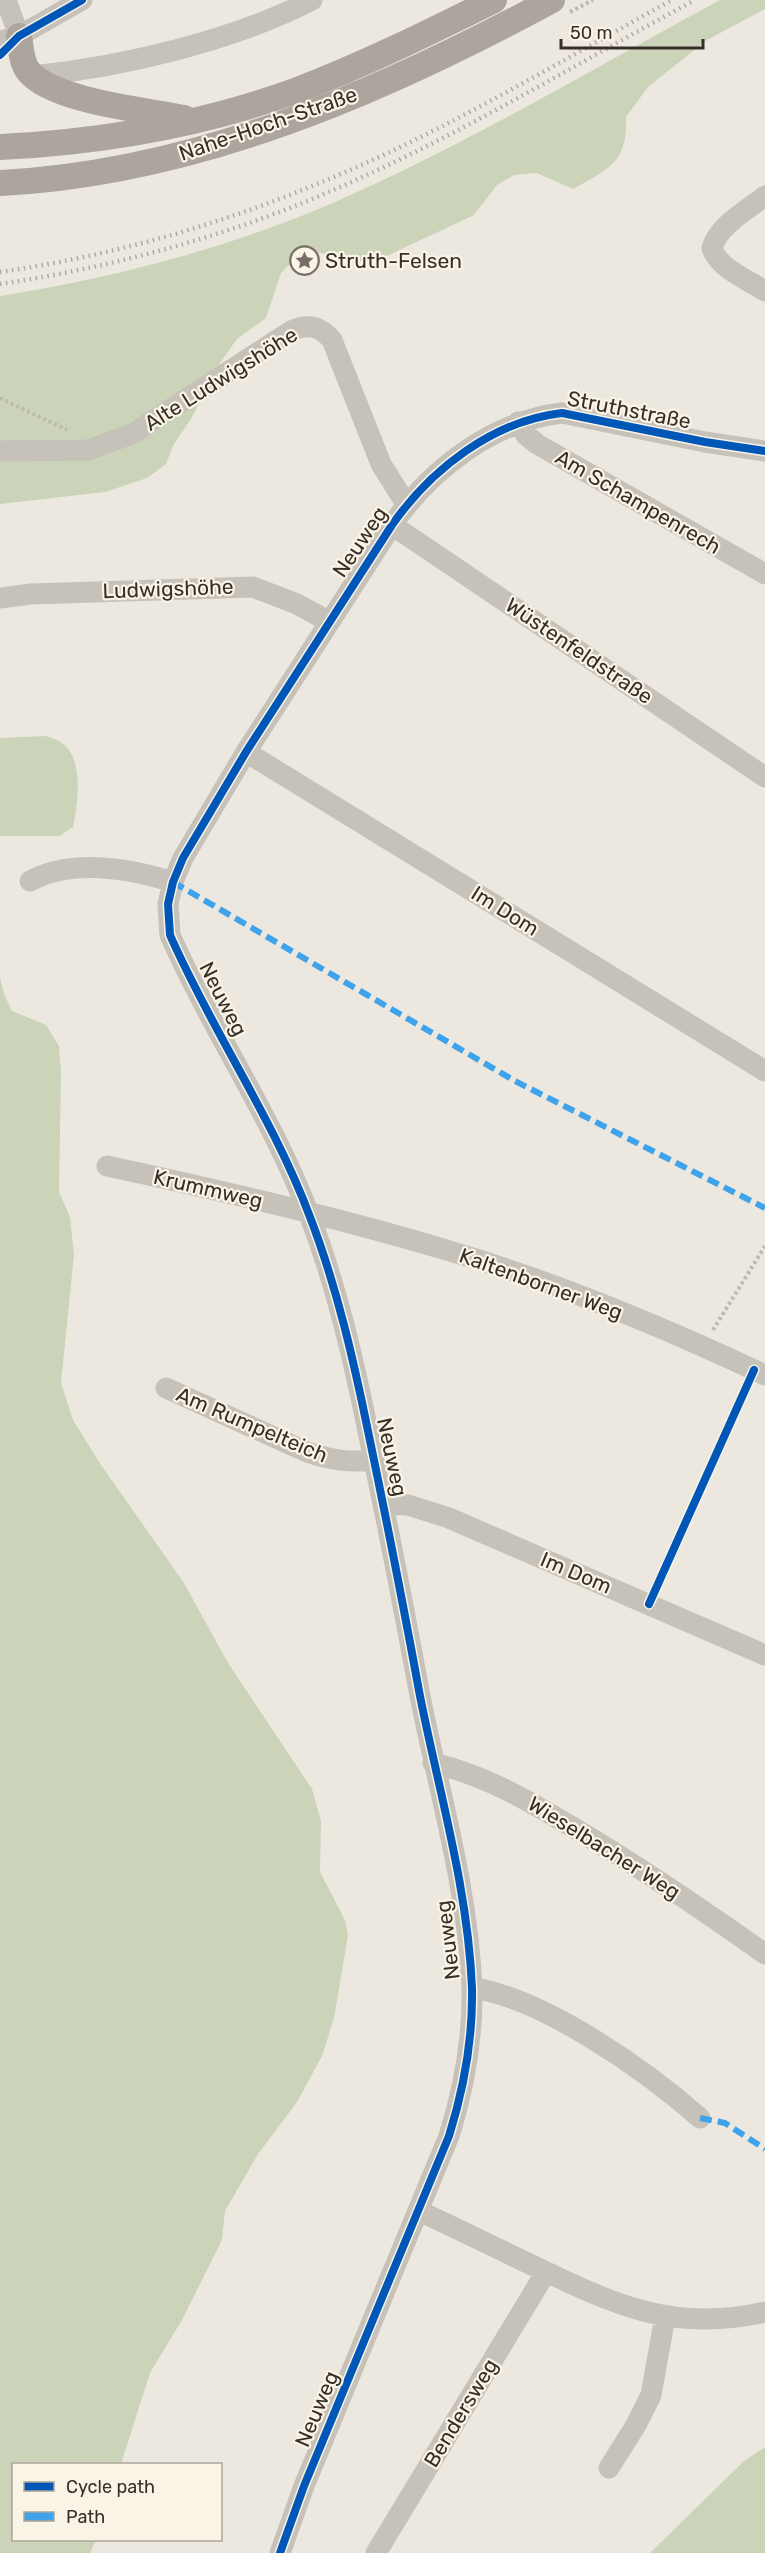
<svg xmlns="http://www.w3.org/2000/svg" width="765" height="2553" viewBox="0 0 765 2553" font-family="Rubik,sans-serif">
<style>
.green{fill:#cbd4b8}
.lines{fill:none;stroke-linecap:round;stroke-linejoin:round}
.path{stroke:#bfb9b1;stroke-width:4;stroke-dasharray:3 3;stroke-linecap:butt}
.minor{stroke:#c6c1b9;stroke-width:21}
.major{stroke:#aba59e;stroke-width:26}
.rail{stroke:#aea9a3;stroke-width:4.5;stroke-dasharray:1.5 4.5;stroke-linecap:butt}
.quiet{stroke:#3fa3eb;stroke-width:6;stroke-dasharray:12 6;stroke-linecap:butt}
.cycleway-casing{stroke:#faf4e6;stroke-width:11}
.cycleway{stroke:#0057b8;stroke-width:8}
.labels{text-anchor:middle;stroke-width:4.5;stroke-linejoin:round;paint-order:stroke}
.street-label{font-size:21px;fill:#372e27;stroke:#faf4e6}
.poi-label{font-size:21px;fill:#372e27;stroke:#faf4e6;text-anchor:start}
</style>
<rect width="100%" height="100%" fill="#ede8df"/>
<path class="green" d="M720,0h45v9l-58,31 -59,47 -22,30c2,44 -16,52 -53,72l-36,-16 -23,2 -17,10 -23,30 -98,46 -24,1 -35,-10 -18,3 -18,18 -15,45 -29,21 -17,24 -29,56 -17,25 -8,20 -19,14 -42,14 -105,12v-208c115,-18 228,-48 335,-94 133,-58 257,-133 385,-202z
M46,736c5,2 13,4 17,8 21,16 15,60 10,83l-14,9h-59v-98z
M0,977l4,17 8,17 34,14 13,21 2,25 -2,121 11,25 4,38 -13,128 12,37 28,45 83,118 44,80 84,126 9,32 -1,51 25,48 3,15 -14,83 -12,38 -25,46 -39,52 -33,57 -3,29 -40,80 -32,53 -29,91h-107v76h82l-6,13h-90z
M765,2447v106h-115l94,-92z"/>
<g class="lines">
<path class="path" d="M570,12l23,-12
M0,398l67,32
M713,1330l52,-84"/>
<path class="minor" d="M6,0l13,36
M0,41l19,-5 63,-36
M33,76c88,-9 200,-35 279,-76
M765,196c-18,14 -47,30 -53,52 6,20 36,32 53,43
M518,422l8,13 11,9 228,130
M0,451l88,-1 44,-16 159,-103c17,-8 29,-5 41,9l49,124 25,40
M392,525l373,252
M0,598l31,-4 222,-7 44,17 31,17
M246,752l519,319
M30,881c43,-23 98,-13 143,1
M107,1166c112,24 226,50 336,83 110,32 218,77 322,126
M166,1388l141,64c24,8 42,11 67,8
M383,1504l25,1 41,13 316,137
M433,1763c54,13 94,37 141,65 66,39 129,82 191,126
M472,1988c70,9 175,83 228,130
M419,2211c39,18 77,37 115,55 81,39 139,67 231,46
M609,2468l27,-43 15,-30 14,-78
M280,2553l24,-67 145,-350c15,-48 24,-97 23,-148 -4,-99 -33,-196 -52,-292 -16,-87 -33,-174 -51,-260 -15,-74 -32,-149 -59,-219 -37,-99 -98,-186 -140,-282l-2,-31 5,-22 10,-24 63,-106 146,-227c39,-56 101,-104 170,-112l143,29 60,9
M376,2553l170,-281"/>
<path class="major" d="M19,36c2,11 2,27 10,36 25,29 116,38 155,46
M0,147c100,-5 201,-22 295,-56 68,-26 133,-58 199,-91
M0,183c196,-10 382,-91 552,-183"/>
<path class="rail" d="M0,272c111,-16 219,-47 322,-90 122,-50 235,-119 350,-182
M0,284c113,-17 225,-47 331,-93 126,-54 243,-126 364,-191"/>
<path class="quiet" d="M173,882l342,199 250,127
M700,2118l25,5 40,26"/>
<defs>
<path id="cycleway" d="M0,55l19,-19 63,-36
M649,1604l105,-234
M280,2553l24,-67 145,-350c15,-48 24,-97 23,-148 -4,-99 -33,-196 -52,-292 -16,-87 -33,-174 -51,-260 -15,-74 -32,-149 -59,-219 -37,-99 -98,-186 -140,-282l-2,-31 5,-22 10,-24 63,-106 146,-227c39,-56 101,-104 170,-112l143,29 60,9"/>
</defs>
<use href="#cycleway" class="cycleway-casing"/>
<use href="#cycleway" class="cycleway"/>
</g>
<defs>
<symbol id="sight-ring" viewBox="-11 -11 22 22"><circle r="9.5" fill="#faf4e6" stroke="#776f67" stroke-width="1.5"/><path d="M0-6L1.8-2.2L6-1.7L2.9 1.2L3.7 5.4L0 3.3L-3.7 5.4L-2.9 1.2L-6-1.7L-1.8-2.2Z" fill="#776f67"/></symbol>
</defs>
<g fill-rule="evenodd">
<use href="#sight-ring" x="288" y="244" width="33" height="33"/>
</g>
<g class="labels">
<g class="street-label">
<text transform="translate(268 124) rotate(-19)" y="7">Nahe-Hoch-Straße</text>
<text transform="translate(221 379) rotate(-32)" y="7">Alte Ludwigshöhe</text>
<text transform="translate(629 410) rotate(11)" y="7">Struthstraße</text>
<text transform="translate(638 502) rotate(30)" y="7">Am Schampenrech</text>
<text transform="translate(360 542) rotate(-56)" y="7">Neuweg</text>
<text transform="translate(168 589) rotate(-2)" y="7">Ludwigshöhe</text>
<text transform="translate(579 651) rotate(34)" y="7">Wüstenfeldstraße</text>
<text transform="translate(505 911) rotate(32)" y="7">Im Dom</text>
<text transform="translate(223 999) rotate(63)" y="7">Neuweg</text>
<text transform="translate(208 1189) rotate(13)" y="7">Krummweg</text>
<text transform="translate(541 1284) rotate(20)" y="7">Kaltenborner Weg</text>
<text transform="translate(252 1425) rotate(23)" y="7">Am Rumpelteich</text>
<text transform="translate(392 1457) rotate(78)" y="7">Neuweg</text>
<text transform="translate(576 1573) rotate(23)" y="7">Im Dom</text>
<text transform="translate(604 1848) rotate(32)" y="7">Wieselbacher Weg</text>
<text transform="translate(448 1940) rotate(-97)" y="7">Neuweg</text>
<text transform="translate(317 2409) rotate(-67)" y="7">Neuweg</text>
<text transform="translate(461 2413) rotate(-59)" y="7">Bendersweg</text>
</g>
<g class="poi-label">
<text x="325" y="268">Struth-Felsen</text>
</g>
</g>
<rect x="12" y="2463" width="210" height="78" fill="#faf4e6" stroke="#aca59a" stroke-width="1.5"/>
<rect x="24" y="2482" width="30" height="9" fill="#0057b8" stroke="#aca59a" stroke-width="1.5"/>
<text x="66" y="2493" font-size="18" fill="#372e27">Cycle path</text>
<rect x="24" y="2512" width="30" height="9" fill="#3fa3eb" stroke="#aca59a" stroke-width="1.5"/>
<text x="66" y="2523" font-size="18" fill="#372e27">Path</text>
<path d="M561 39v9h142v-9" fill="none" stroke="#372e27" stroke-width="3"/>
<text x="570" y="39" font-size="18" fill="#372e27" stroke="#faf4e6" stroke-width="4.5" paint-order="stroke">50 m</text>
</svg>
